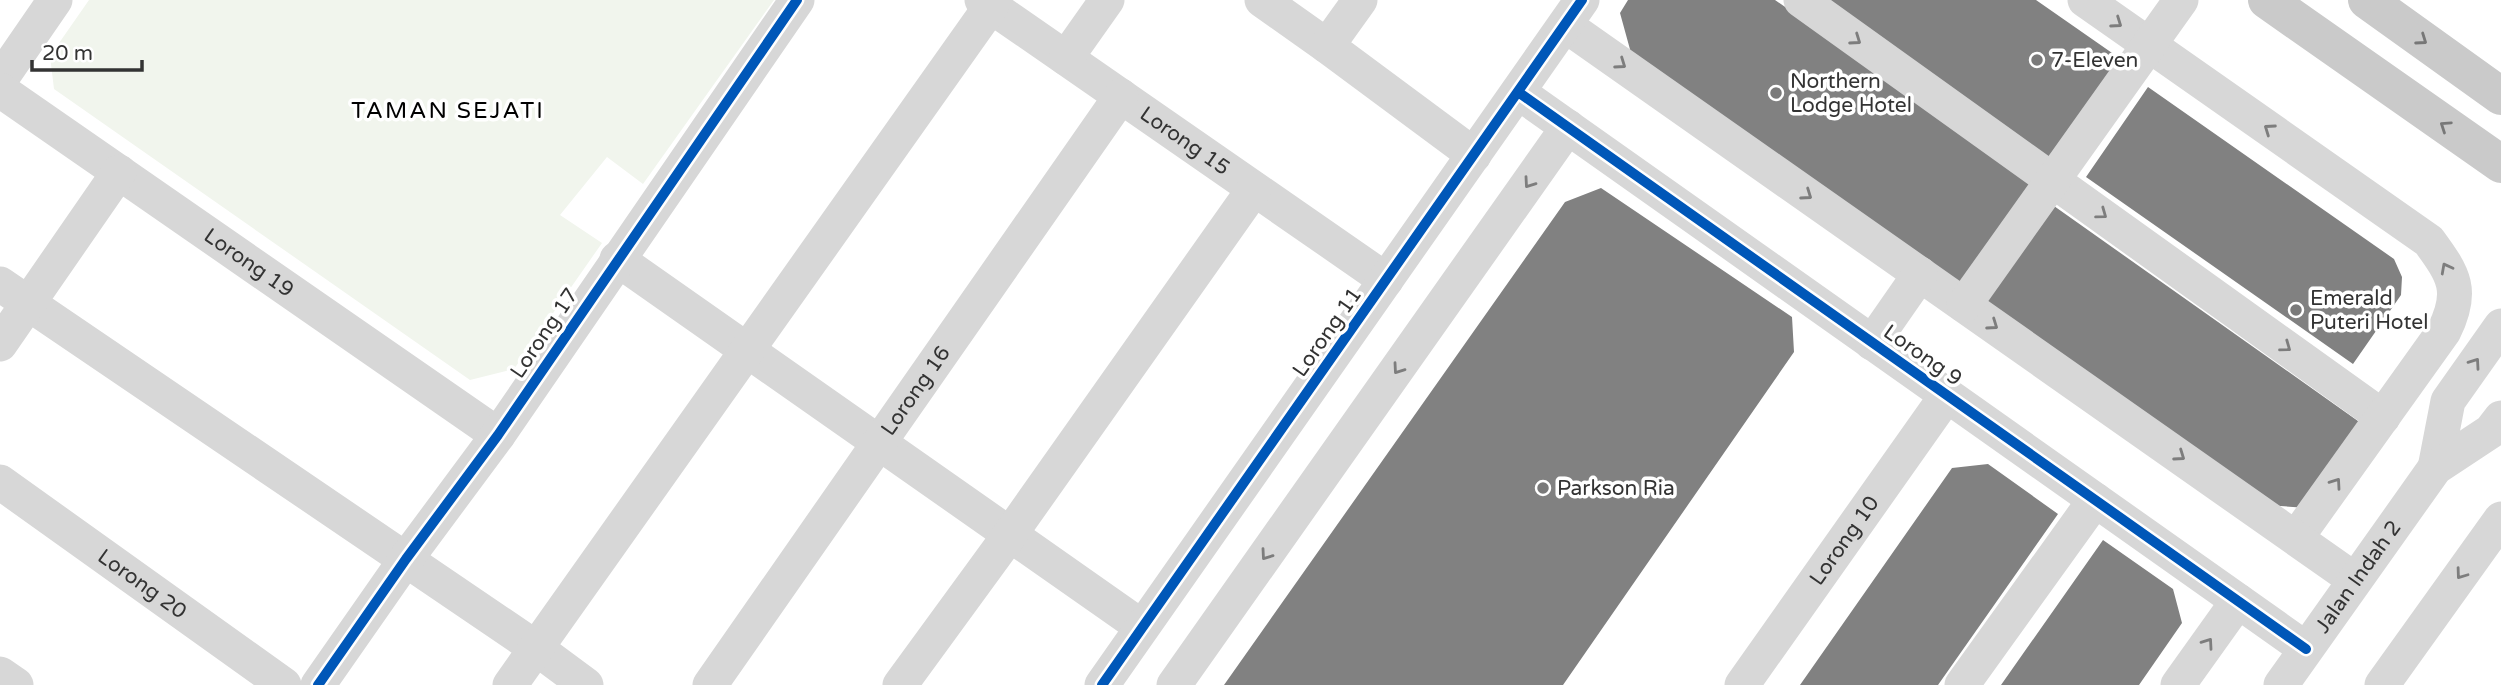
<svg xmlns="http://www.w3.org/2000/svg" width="2501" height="685" viewBox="0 0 2501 685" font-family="'Varela Round',sans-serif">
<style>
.green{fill:#f1f5ed}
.building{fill:#818181}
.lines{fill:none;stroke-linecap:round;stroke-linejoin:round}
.minor{stroke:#d7d7d7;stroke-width:35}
.major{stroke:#cacaca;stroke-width:38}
.cycleway-casing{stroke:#fff;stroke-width:15}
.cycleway{stroke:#0057b8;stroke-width:10}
.oneway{stroke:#7d7d7d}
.oneway2{stroke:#777}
.poi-dot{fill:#7a7a7a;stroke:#fff;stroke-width:2.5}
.labels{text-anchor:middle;stroke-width:7;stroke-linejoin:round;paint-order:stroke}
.poi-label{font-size:21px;fill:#333;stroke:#fff;text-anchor:start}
.street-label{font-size:21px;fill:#333;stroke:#fff}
.neighbourhood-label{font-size:23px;letter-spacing:2px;fill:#000;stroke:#fff}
</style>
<rect width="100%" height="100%" fill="#fff"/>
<path class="green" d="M89,0h685l-131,184 -36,-27 -47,58 42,28 -88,126 -44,11 -416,-291 -4,-33z"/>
<path class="building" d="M1628,0h147l263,183 -72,104 -335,-234 -11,-40z
M1815,0h221l89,62 -72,104z
M2148,87l246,172 8,18 -1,18 -48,69 -267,-187z
M1601,188l191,129 2,35 -231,333h-339l341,-483z
M2054,206l311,220 -58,82 -41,-3 -282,-200z
M1988,464l70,50 -120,171h-138l152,-217z
M2103,540l70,49 9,34 -43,62h-138z"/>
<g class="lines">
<g class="minor">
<path id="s1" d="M982,0l404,280"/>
<path d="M1262,0l65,46"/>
<path d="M1360,0l-33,46 147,109"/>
<path d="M1801,0l582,417"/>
<path d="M2085,0l344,241c25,34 35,50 15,90l-148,207"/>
<path d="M1565,25l790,555"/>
<path d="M1066,58l41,-58"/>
<path d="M0,80l55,-80"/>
<path id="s2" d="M0,90l498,345"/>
<path d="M1518,92l788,557"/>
<path d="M617,259l525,368"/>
<path d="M0,284l536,364 50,37"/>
<path d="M1964,305l217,-305"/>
<path d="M1872,343l48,-69"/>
<path d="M0,344l119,-172"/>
<path d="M2435,468l13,-67 53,-75"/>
<path id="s3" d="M0,482l284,203"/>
<path d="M0,674l16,11"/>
<path d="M318,685l88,-126 92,-124 299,-435"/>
<path d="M510,685l481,-679"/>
<path id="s4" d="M710,685l411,-589"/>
<path d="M900,685l111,-152 243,-344"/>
<path d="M1102,685l480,-685"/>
<path d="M1174,685l394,-558"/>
<path id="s5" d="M1742,685l205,-290"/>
<path d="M1962,685l133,-185"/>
<path d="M2178,685l60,-84"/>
<path id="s6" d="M2281,685l154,-217 56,-37 10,-13"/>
<path d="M2382,685l119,-166"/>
</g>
<path class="major" d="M2267,0l234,164
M2367,0l134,96"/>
<defs>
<path id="cycleway" d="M1518,92l788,557
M318,685l88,-126 92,-124 299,-435
M1102,685l480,-685"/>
</defs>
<use href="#cycleway" class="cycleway-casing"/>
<use href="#cycleway" class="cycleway"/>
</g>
<defs><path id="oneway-chevron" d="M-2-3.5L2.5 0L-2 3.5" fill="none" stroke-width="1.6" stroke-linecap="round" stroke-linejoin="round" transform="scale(1.75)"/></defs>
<g class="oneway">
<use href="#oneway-chevron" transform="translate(2117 23) rotate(35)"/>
<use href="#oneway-chevron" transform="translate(1856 40) rotate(35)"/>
<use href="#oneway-chevron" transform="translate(1621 64) rotate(35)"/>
<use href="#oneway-chevron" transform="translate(2269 129) rotate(-145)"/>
<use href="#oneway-chevron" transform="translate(1529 183) rotate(125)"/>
<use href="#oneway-chevron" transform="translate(1807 195) rotate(35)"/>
<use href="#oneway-chevron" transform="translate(2102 214) rotate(36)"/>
<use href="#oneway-chevron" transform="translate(2446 268) rotate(-118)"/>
<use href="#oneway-chevron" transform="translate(1993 325) rotate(35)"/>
<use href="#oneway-chevron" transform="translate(2286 347) rotate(36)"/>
<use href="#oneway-chevron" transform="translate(2475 363) rotate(-55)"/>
<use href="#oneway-chevron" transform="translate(1398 369) rotate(125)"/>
<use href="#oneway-chevron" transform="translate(2180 456) rotate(35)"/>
<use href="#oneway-chevron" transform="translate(2336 483) rotate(-55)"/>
<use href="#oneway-chevron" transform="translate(1266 555) rotate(125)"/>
<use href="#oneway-chevron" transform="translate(2461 574) rotate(126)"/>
<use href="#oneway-chevron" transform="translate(2208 643) rotate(-55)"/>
</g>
<g class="oneway2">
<use href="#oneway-chevron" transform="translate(2422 40) rotate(35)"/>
<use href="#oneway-chevron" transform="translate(2445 126) rotate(-146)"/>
</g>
<g class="poi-dot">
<circle cx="2037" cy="60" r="7"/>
<circle cx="1776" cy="93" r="7"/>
<circle cx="2296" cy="310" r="7"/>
<circle cx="1543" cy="488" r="7"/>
</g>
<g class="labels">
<g class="poi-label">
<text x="2051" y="67">7-Eleven</text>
<text x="1790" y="88">Northern<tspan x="1790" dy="24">Lodge Hotel</tspan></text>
<text x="2310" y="305">Emerald<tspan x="2310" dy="24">Puteri Hotel</tspan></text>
<text x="1557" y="495">Parkson Ria</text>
</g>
<g class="street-label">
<text dy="7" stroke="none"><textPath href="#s1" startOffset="247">Lorong 15</textPath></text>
<text dy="7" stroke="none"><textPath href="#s2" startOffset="303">Lorong 19</textPath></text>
<text transform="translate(1327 332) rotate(-55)" y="7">Lorong 11</text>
<text transform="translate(544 333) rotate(-56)" y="7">Lorong 17</text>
<text transform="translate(1923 355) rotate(35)" y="7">Lorong 9</text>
<text dy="7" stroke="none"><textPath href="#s4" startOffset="359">Lorong 16</textPath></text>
<text dy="7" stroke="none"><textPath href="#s5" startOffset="177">Lorong 10</textPath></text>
<text dy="7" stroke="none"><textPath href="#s6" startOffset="133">Jalan Indah 2</textPath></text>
<text dy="7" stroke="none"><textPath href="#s3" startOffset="175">Lorong 20</textPath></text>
</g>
<g class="neighbourhood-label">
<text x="448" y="118">TAMAN SEJATI</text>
</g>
</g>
<path d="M32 60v10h110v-10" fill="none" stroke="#333333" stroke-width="3.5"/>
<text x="42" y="60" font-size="21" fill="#333333" stroke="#ffffff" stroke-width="5" paint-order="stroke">20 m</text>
</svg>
